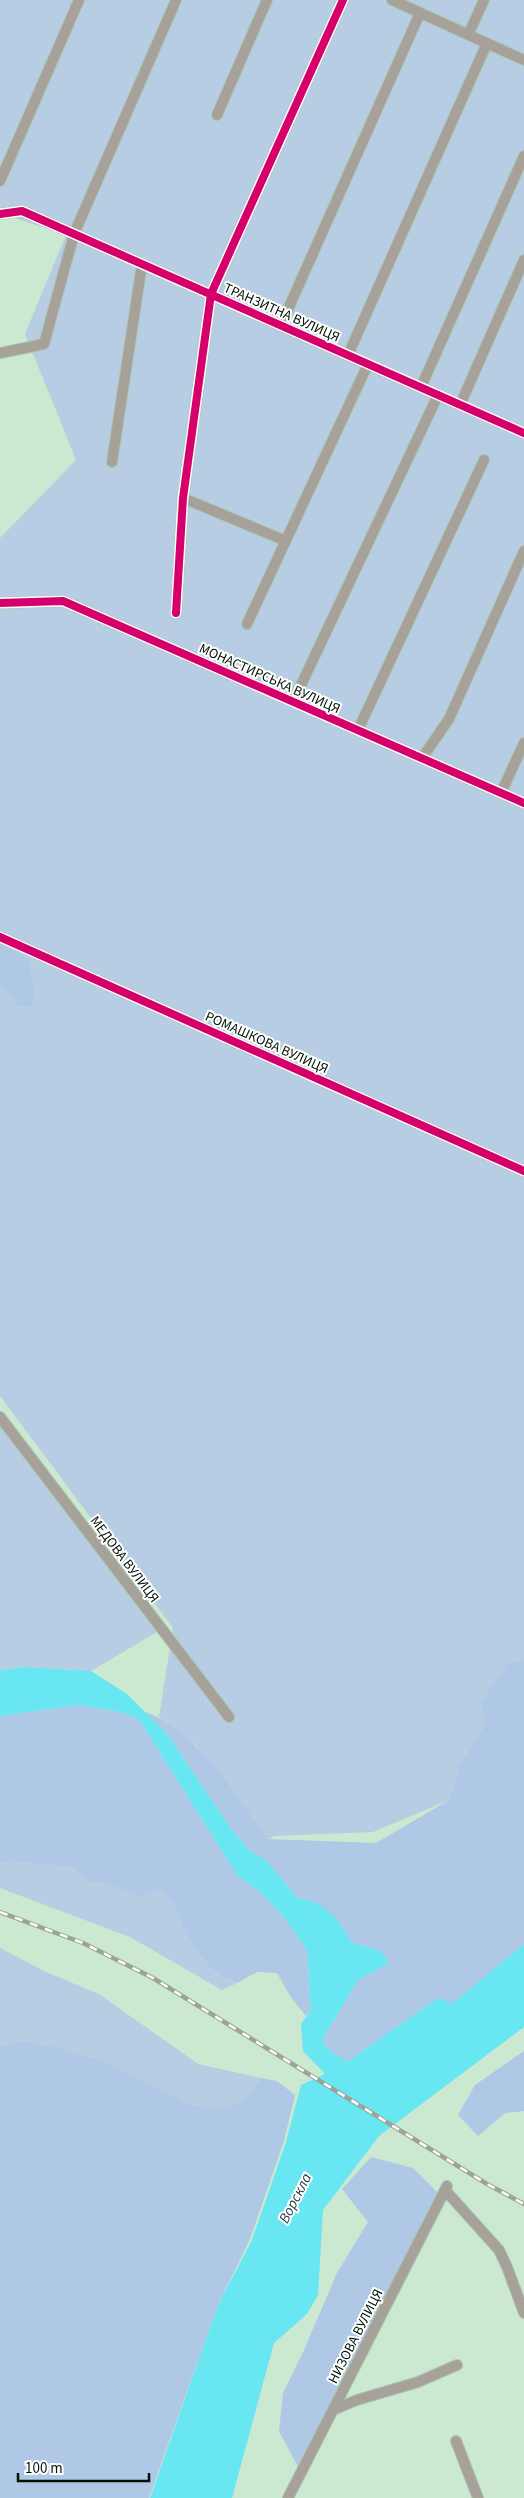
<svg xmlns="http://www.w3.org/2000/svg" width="524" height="2498" viewBox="0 0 524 2498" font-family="'Source Sans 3',sans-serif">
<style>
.green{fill:#b6cde3}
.forest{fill:#afc8e6}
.water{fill:#68e6f1}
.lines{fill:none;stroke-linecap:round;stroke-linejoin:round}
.minor-casing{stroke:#adc3b2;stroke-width:12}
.minor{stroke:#a6a29a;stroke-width:10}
.rail-casing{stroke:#9aa497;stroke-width:4.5}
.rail{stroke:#fff;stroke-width:2.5;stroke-dasharray:8;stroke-linecap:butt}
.cycleway-casing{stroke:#fff;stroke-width:11}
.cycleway{stroke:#d6006c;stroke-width:8}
.labels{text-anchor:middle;stroke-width:4;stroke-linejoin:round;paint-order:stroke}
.street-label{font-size:14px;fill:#011205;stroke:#fff}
.water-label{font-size:15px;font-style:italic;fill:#1d373c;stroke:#fff}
</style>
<rect width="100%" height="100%" fill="#cbe8d1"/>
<path class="green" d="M0,0h524v1660l-16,3 -23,62 -26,41 -10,34 -76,32 -98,4 -7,3 -72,-94 -37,-28 14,-89 -173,-232v-858l76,-78 -51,-126 41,-99 -66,-22z
M0,1417l162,212 -71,42 -65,-4 -26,3z
M12,1861l62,7 14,14 20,2 32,13 22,-8 12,15 9,23 34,48 20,8 -15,7 -92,-53 -130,-49v-25z
M0,1948l46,24 53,22 99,70 63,14 -18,24 -25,7 -23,-3 -95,-46 -39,-12 -39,-7 -22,6z"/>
<path class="forest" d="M0,944l29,15 5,35 -2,11 -5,2 -10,-1 -11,-18 -6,-4z
M524,1660v284l-72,61 -14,-7 -91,64 -19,-13 -6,-9 36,-60 31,-17 -8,-12 -29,-8c-15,-24 -26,-40 -55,-45l-30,-37 -18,-11 -17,-20 -65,-96 -24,-23c57,21 90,82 125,128l108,4 73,-43 10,-34 26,-41 -4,-22 27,-40z
M80,1705l40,7 19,7 98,156 23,17 23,24 24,34 4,60 -5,6 -16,-20 -13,-23 -20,-1 -20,11 -19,-8 -19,-21 -16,-27 -9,-23 -12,-15 -22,8 -32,-13 -20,-2 -14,-14 -62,-7 -12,2v-147z
M22,2041l39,7 39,12 95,46 23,3 25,-7 18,-24 16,3 18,14 -11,46 -34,98 -32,66 -69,193h-149v-451z
M524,2051v60l-19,2 -27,23 -20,-21 17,-30z
M371,2157l42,11 25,25 -140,274 -19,-36 4,-38 21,-43 33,-77 31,-51 -26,-33z"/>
<path class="water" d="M26,1667l65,4 36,23 40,40 65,96 17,20 18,11 30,37c31,5 40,20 55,45l29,8 8,12 -31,17 -36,60 6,9 19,13 91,-64 14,6 72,-60v83l-145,109 -56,74 -5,85 -11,19 -33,29 -42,155h-82l68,-193 34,-65 34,-98 15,-57 24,-11 -22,-23 -2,-27 10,-14 -4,-60 -24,-34 -23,-24 -23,-17 -98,-156 -19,-7 -40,-7 -80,11v-46z"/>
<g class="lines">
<defs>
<path id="minor" d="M392,0l132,60
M468,35l16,-35
M217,115l50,-115
M0,181l79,-181
M0,214l22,-3 502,222
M281,325l139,-312
M0,353l44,-9 30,-110 102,-234
M348,355l139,-312
M421,387l103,-231
M460,405l64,-145
M112,462l30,-198
M183,498l103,43
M0,603l63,-2 461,202
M176,613l7,-115 28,-204 132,-294
M247,624l121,-260
M293,702l145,-307
M358,730l126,-270
M422,758l27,-39 75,-168
M501,793l23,-50
M0,937l524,234
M0,1417l229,300
M445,2190l54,60 8,17 17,46
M333,2410l24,-10 61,-18 39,-17
M456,2441l22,57
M288,2498l159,-312"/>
</defs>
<use href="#minor" class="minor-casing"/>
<use href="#minor" class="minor"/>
<defs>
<path id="rail" d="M0,1912l83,31 70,35 334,206 37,20"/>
</defs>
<use href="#rail" class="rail-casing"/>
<use href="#rail" class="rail"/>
<defs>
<path id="cycleway" d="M0,214l22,-3 502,222
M0,603l63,-2 461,202
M176,613l7,-115 28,-204 132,-294
M0,937l524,234"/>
</defs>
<use href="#cycleway" class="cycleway-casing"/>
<use href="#cycleway" class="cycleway"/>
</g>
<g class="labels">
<g class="street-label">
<text transform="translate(282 312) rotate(24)" y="5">ТРАНЗИТНА ВУЛИЦЯ</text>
<text transform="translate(270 678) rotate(24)" y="5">МОНАСТИРСЬКА ВУЛИЦЯ</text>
<text transform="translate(267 1042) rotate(24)" y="5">РОМАШКОВА ВУЛИЦЯ</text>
<text transform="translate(125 1559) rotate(53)" y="5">МЕДОВА ВУЛИЦЯ</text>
<text transform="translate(355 2336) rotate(-63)" y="5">НИЗОВА ВУЛИЦЯ</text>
</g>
<g class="water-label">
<text transform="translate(295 2198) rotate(-63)" y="5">Ворскла</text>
</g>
</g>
<path d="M18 2473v8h131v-8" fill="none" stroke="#011205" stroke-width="2.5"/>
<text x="25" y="2473" font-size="15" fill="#011205" stroke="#ffffff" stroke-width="4" paint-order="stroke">100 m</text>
</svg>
